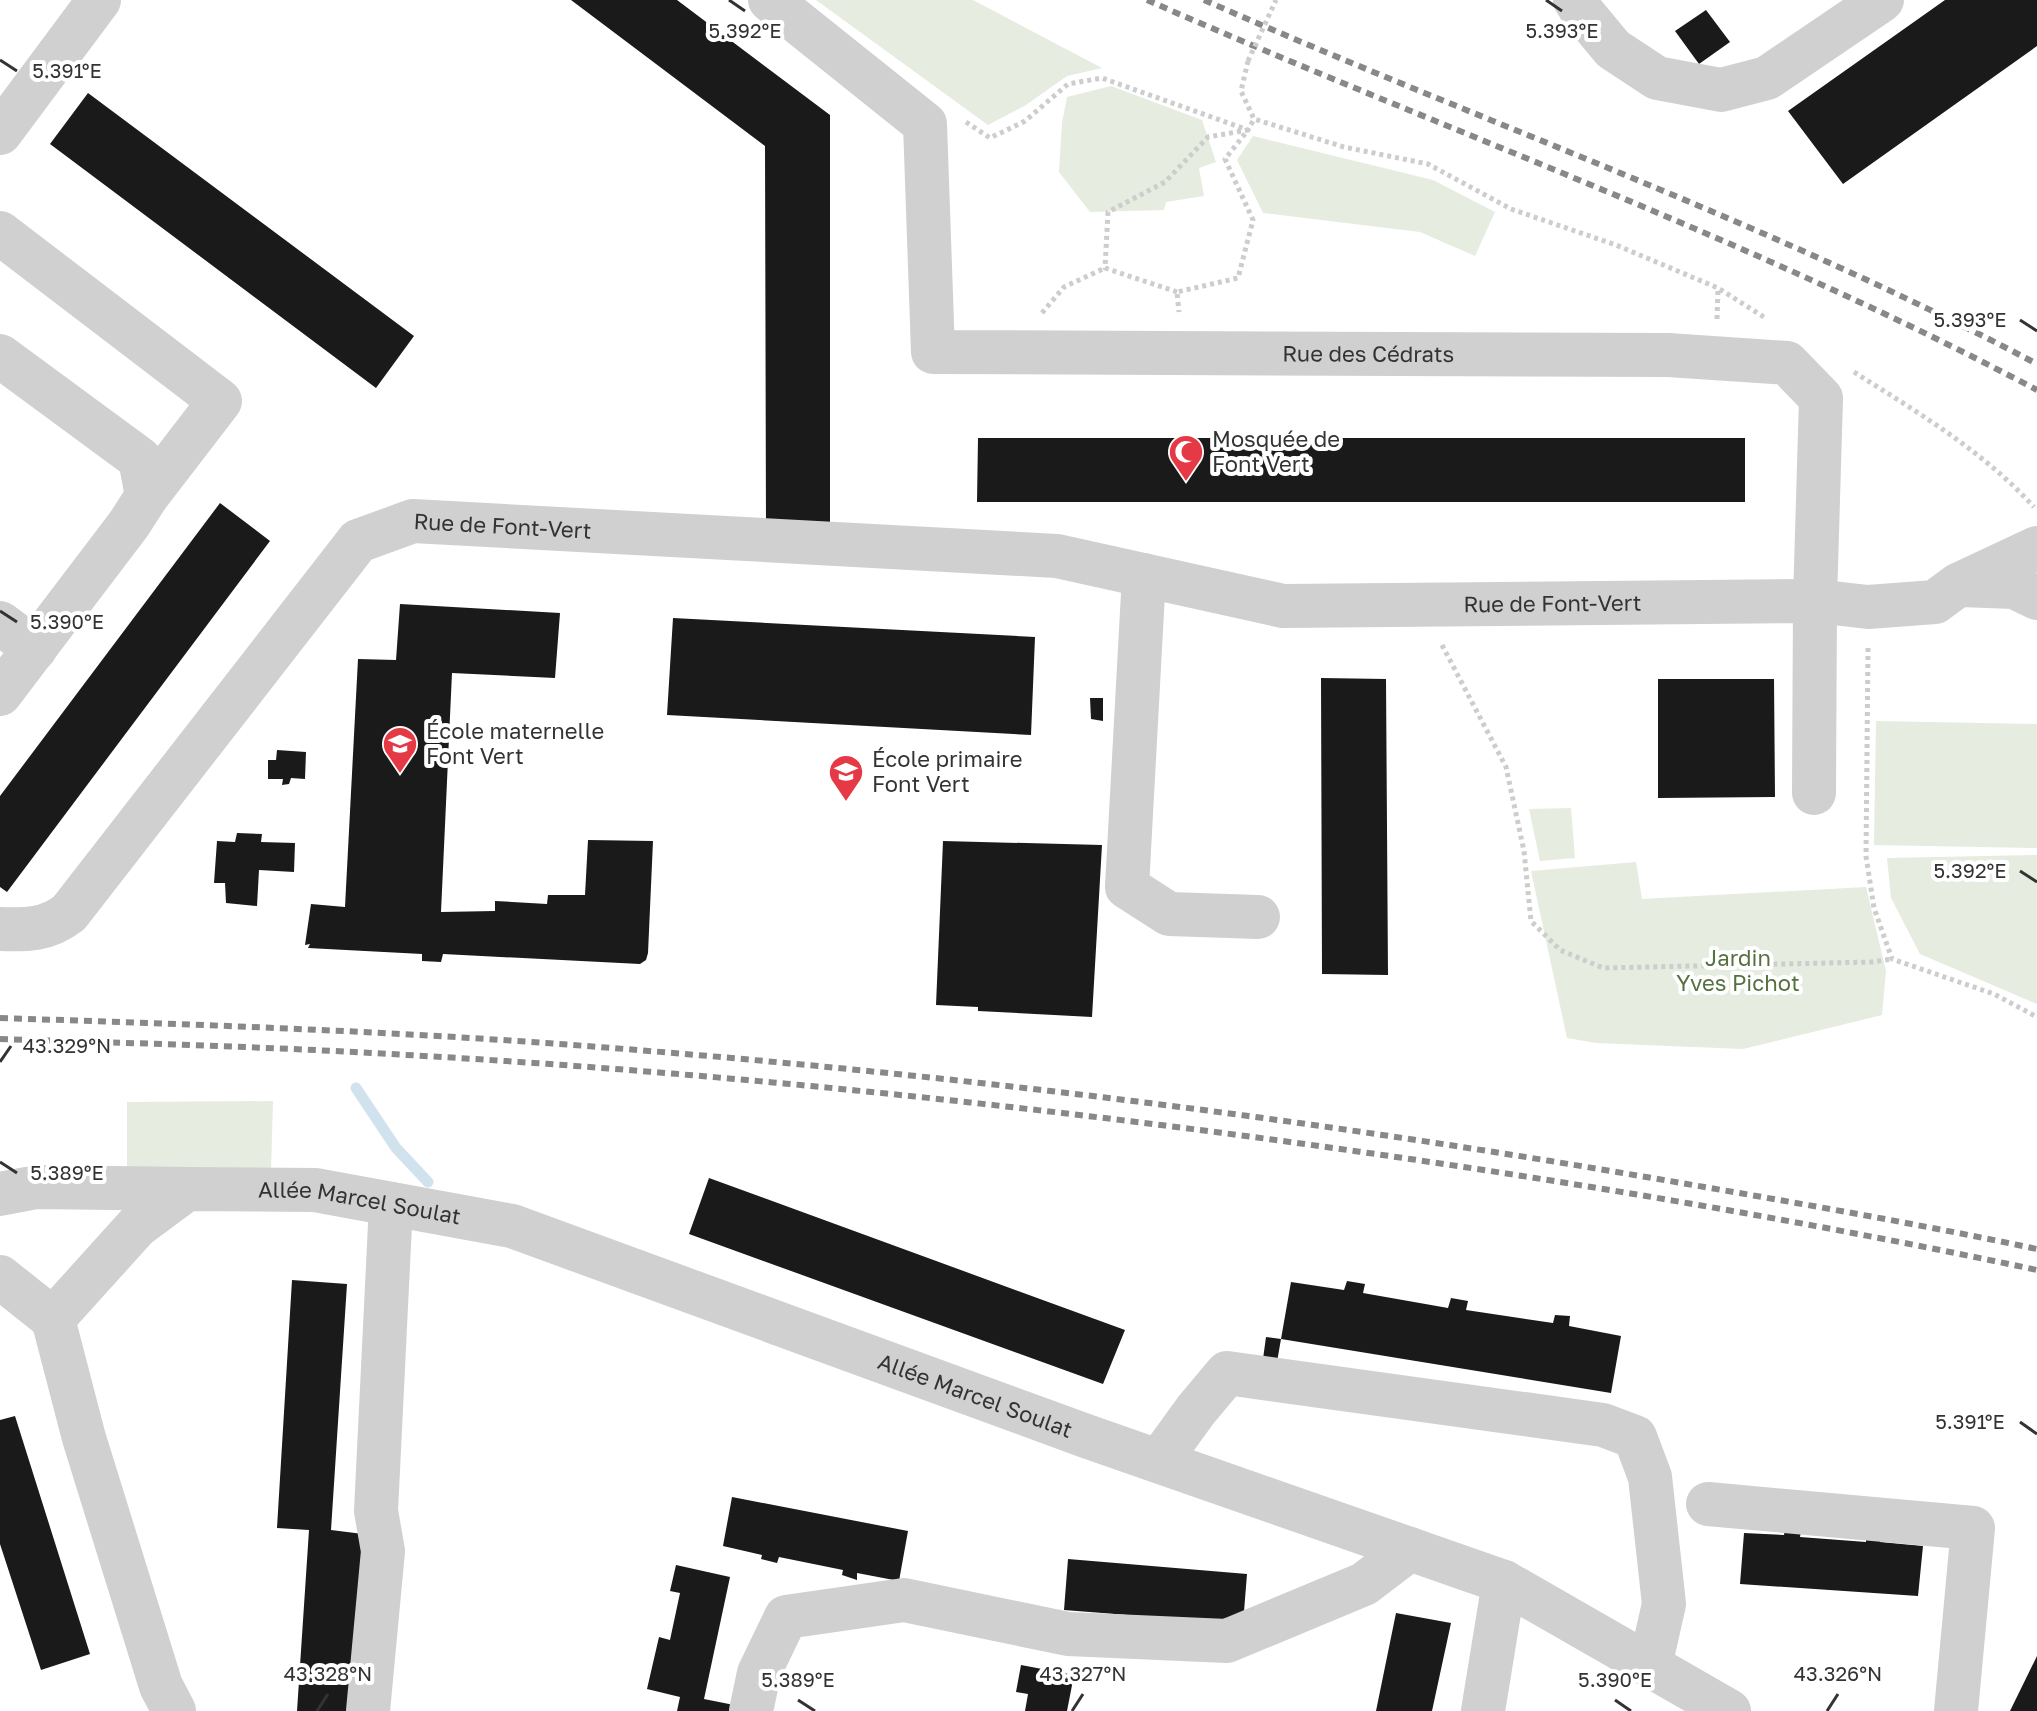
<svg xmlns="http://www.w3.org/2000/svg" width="2037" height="1711" viewBox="0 0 2037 1711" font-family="'Golos Text',sans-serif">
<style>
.green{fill:#e6ecdf}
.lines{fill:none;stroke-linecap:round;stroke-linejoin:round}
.stream{stroke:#cfe2ee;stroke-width:11}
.building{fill:#1a1a1a}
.path{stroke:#cdcdcd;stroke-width:5;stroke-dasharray:4 4;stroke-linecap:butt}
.minor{stroke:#d0d0d0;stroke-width:44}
.rail{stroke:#888;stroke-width:6;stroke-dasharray:8 6;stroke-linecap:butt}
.path-bridge{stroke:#cdcdcd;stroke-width:5;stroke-dasharray:4 4;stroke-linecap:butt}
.ticks{fill:none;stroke:#333;stroke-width:3}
.labels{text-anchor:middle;stroke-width:8;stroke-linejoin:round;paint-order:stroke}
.street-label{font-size:22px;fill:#333;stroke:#fff}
.poi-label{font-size:22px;fill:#333;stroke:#fff;text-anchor:start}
.park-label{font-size:22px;fill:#56703f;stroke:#fff}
.ticks-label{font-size:20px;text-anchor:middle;fill:#333;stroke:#fff;stroke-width:8;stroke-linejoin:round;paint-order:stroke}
</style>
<rect width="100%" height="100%" fill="#fff"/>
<path class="green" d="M816,0h157l129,68 -35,8 -41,29 -38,20z
M1111,86l91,34 14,42 -17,6 5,28 -38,6 -2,8 -74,2 -31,-40 3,-49 5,-26z
M1253,136l180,44 62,32 -20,44 -55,-24 -157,-19 -26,-53z
M1876,721l161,3v124l-163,-3z
M1571,808l4,50 -35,3 -11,-52z
M2037,855v149l-117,-50 -29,-56 -4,-40z
M1636,862l6,37 224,-12 20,84 -4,44 -139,34 -147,-6 -29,-5 -36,-167z
M273,1101l-2,70 -144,-4v-65z"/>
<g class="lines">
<path class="stream" d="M356,1088l40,60 32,34"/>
</g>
<path class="building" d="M571,0h106l153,115v416h-64l-1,-385z
M1945,0h92v46l-194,138 -55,-73z
M1706,10l24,32 -31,22 -24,-33z
M88,93l326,243 -38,52 -326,-244z
M978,438h767v64h-768z
M220,503l50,38 -263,351 -7,-5v-91z
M400,604l160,9 -5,65 -103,-5 -11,239 54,-1v-10l52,3 1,-9h37l3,-55 65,1 -5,112 -2,7 -6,4 -197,-10 -2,8 -19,-1v-7l-114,-6 2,-4 -5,1 6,-41 34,3 13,-248 38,1z
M673,618l362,19 -4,98 -364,-20z
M1321,678l65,1 2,296 -66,-1z
M1658,679h116l1,118 -117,1z
M1090,698h13v23l-12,-2z
M277,750l29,2 -1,27 -14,-1 -2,6 -7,1 1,-6h-15v-19h8z
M237,833l25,1 -1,8 34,1 -1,29 -35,-2 -2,36 -31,-3 -1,-20h-11l3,-42 18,1z
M943,841l159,4 -10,172 -114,-6v-4l-42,-2z
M709,1178l416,152 -22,54 -414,-150z
M292,1280l55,4 -16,246 32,4 -12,177h-54l12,-181 -32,-2z
M1347,1281l18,3 -2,9 85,15 3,-10 17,3 -2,9 87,13 2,-8 15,1 -1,10 52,10 -10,57 -330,-54 10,-57 53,8z
M1266,1337l15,2 -4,23 -14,-3z
M15,1416l75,238 -49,16 -41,-126v-124z
M732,1497l176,34 -9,50 -42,-8v7l-15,-5 1,-5 -64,-13 -2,6 -16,-4 1,-4 -39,-9z
M1785,1529l16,2 -1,6 66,5v-7h15l-1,7 43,4 -5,50 -178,-12 4,-51 40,2z
M1068,1559l179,15 -4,50 -179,-14z
M676,1565l54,12 -26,122 30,6 -1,6h-56l3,-14 -33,-8 12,-52 11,3 10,-47 -10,-2z
M1396,1613l55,10 -19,88h-56z
M2037,1656v55h-27z
M1021,1665l53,10 -7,36h-42l3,-17 -12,-2z"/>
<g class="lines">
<path class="path" d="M1248,61l-7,30 13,28 90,28 84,17 83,45 105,36 102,43 49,31
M966,122l24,16 35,-17 43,-37 34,-6 146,52 6,-11
M1177,292l-72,-24 3,-56 57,-30 43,-45 40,-7 -23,29 28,61 -15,58 -61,14 2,20
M1042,313l22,-26 41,-19
M1717,319l1,-30
M1854,372c63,40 129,79 180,135
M1442,645l64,122 18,84 7,70 29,29 43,18 269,-6 20,-3
M1868,648l-2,208 8,52 18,51 102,35 43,23"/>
<g class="minor">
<path id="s1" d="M770,0l155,124 8,228 735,3 119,8 34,35 -6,203 -1,192"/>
<path d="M1575,0l8,13 30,36 44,29 64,12 46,-12 115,-78"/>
<path d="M0,133l99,-133"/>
<path d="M0,233l220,168 -73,95"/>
<path d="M0,356l140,103 7,37 -18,28 -129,170"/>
<path d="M1144,575l-17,312 42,27 89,3"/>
<path d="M1961,585l53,2 23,11"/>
<path d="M0,623l35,26"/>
<path id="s2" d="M0,929c27,1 47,1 69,-16l289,-372 55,-20 644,35 226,50 532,-5 53,6 67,-5 23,-17 79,-37"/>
<path d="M0,1194l37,-7 150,2"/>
<path d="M0,1277l53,42"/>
<path d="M1159,1461l37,-51 31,-37 376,52 32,12 15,40 14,127 -14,62"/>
<path d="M1708,1504l265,24 -17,183"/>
<path id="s3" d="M174,1711l-13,-25 -77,-248 -31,-119 84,-93 50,-37 128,1 197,36 574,210 418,146 225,129"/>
<path d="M368,1711l15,-160 -7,-40 15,-307"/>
<path d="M751,1711l8,-38 27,-56 118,-17 164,34 159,7 137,-57 46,-35"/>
<path d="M1483,1711l21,-129"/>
</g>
<path class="rail" d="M1147,0c296,130 603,238 890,390
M1204,0c277,122 565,222 833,364
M0,1018c182,6 364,12 546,25 371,27 739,72 1106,135 128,22 257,44 385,71
M0,1039c124,4 248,7 371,14 285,15 569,43 852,80 273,36 545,80 814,137"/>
<path class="path-bridge" d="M1248,61l28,-61"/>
</g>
<path class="ticks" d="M729,0l16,11M1546,0l16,11M0,60l17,11M2020,320l17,11M0,611l17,11M2020,871l17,11M0,1062l11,-16M0,1162l17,11M2020,1422l17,12M798,1700l17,11M1615,1700l16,11M317,1711l11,-17M1072,1711l11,-17M1827,1711l11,-17"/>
<defs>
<symbol id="mosque-pin" viewBox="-11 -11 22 30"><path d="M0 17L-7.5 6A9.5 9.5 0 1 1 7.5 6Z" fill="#e63946" stroke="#fff"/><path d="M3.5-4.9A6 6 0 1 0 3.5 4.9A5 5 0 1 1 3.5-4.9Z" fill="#fff"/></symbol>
<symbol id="school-pin" viewBox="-11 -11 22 30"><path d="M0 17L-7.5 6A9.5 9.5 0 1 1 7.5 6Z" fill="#e63946" stroke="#fff"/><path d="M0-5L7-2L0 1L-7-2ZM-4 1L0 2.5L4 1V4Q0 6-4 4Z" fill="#fff"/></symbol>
</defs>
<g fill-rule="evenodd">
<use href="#mosque-pin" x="1166" y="432" width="40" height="54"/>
<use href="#school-pin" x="380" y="724" width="40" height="54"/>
<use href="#school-pin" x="826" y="752" width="40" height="54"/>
</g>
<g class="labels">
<g class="street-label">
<text dy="8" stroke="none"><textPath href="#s1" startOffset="862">Rue des Cédrats</textPath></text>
<text dy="8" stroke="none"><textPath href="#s2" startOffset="692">Rue de Font-Vert</textPath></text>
<text dy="8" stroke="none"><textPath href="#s2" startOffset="1748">Rue de Font-Vert</textPath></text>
<text dy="8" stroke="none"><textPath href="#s3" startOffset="772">Allée Marcel Soulat</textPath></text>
<text dy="8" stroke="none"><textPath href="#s3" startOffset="1420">Allée Marcel Soulat</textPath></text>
</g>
<g class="poi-label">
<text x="1212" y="447">Mosquée de<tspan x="1212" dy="25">Font Vert</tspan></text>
<text x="426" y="739">École maternelle<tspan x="426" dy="25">Font Vert</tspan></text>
<text x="872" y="767">École primaire<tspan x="872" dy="25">Font Vert</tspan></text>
</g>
<g class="park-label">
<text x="1738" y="966">Jardin<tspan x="1738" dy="25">Yves Pichot</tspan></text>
</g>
</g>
<g class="ticks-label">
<text x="745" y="38">5.392°E</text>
<text x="1562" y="38">5.393°E</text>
<text x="67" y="78">5.391°E</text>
<text x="1970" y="327">5.393°E</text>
<text x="67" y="629">5.390°E</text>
<text x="1970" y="878">5.392°E</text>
<text x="67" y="1053">43.329°N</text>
<text x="67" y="1180">5.389°E</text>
<text x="1970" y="1429">5.391°E</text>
<text x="328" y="1681">43.328°N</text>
<text x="1083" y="1681">43.327°N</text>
<text x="1838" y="1681">43.326°N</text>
<text x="798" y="1687">5.389°E</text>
<text x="1615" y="1687">5.390°E</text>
</g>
</svg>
